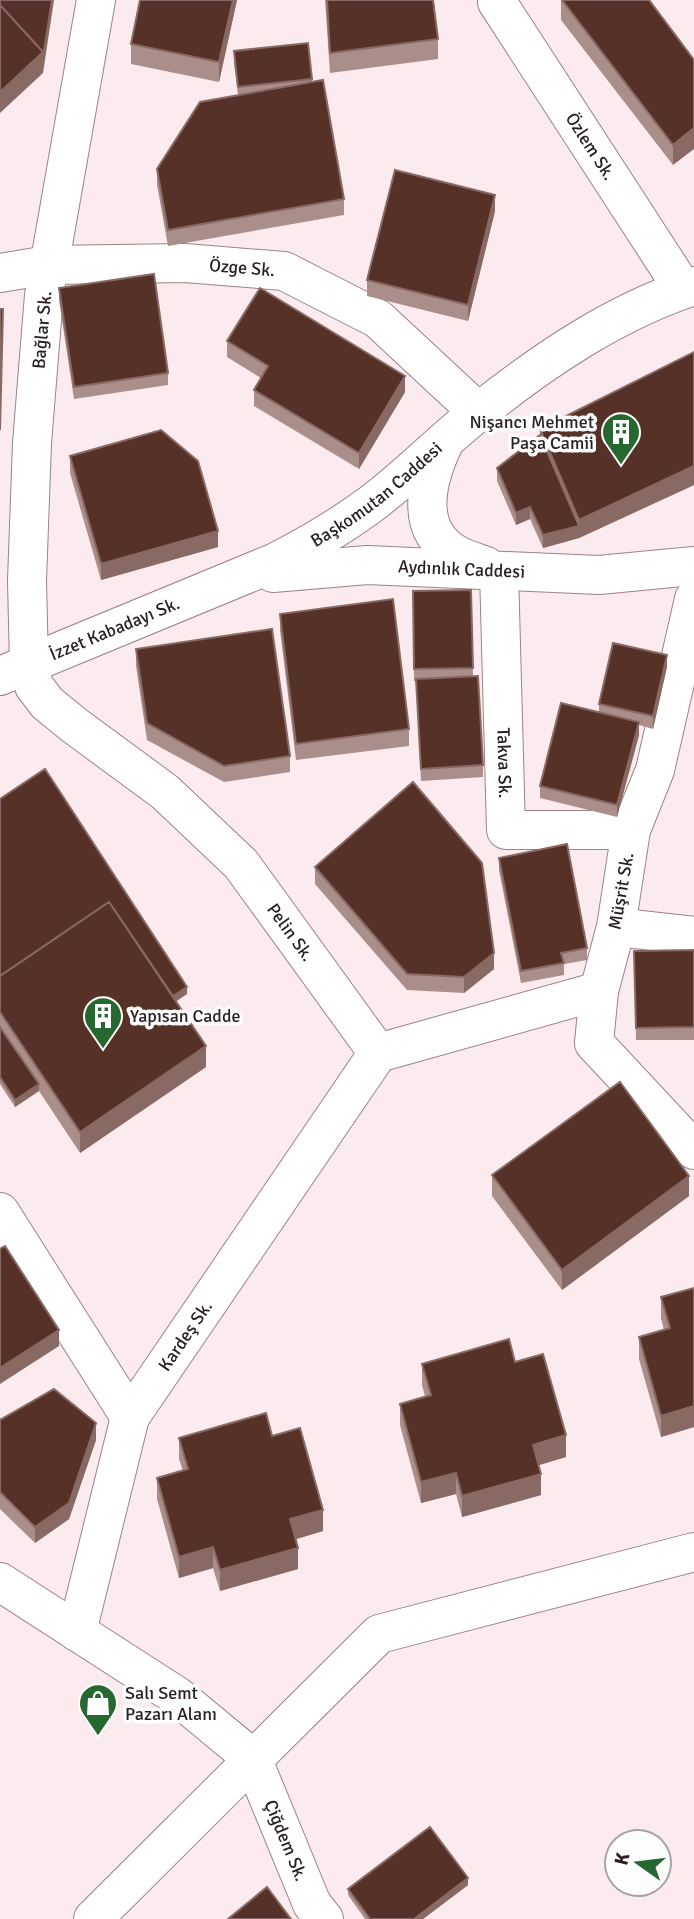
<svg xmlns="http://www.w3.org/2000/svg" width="694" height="1919" viewBox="0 0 694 1919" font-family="Signika,sans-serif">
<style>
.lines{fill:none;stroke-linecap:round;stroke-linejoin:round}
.minor-casing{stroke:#9b8286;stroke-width:40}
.tertiary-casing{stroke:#9b8286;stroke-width:40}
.minor{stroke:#fff;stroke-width:38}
.tertiary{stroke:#fff;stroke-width:38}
.wall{fill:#a98e8a}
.shaded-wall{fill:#886963}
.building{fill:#563127;stroke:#886963;stroke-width:2}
.labels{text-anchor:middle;stroke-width:7;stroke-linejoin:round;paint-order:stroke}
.street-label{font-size:18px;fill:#2b2123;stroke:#fdfdfd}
.poi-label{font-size:18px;fill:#2b2123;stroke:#fdfdfd;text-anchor:start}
</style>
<rect width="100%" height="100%" fill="#fcebee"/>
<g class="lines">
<defs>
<g id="minor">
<path id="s1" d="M96,0l-52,295 -12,148 -5,138 2,84 5,21 13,17 27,22 91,67 76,72 137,189 221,-62"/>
<path id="s2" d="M497,2l186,287"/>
<path id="s3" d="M0,273l48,-8 137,-2 99,8 94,48 100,93"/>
<path id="s4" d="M499,571l7,259h125"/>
<path d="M694,599l-39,171 -24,60 -15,97 -17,64 -5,52 100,107"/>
<path d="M616,927l78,9"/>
<path id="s5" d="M0,1212l130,205 248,-364"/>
<path id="s6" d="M0,1582l177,114 75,62 60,146 12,15"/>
<path d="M77,1632l53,-215"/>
<path d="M93,1919l286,-285 315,-82"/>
</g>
<g id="tertiary">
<path d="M444,443c-17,36 -31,85 10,110 10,6 22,9 32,13"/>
<path id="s7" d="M273,573l94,-8 232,10 95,-9"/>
<path id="s8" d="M0,676l276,-114c31,-16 62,-34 91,-55 40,-29 74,-66 113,-96 64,-51 135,-99 214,-125"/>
</g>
</defs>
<use href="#minor" class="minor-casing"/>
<use href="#tertiary" class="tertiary-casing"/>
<use href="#minor" class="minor"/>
<use href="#tertiary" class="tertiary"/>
</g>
<path class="wall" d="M237,0l-18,82 -88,-18v-20z
M325,0h108l5,39v20l-108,14z
M561,0l133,60 -21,105 -112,-145z
M234,51l78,28v3l32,117v16l-176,31 -11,-61v-16l81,-74 -4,-32z
M495,211l-27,110 -101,-25v-16z
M59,288l109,85v12l-94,14 -15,-99z
M227,341l178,51 -46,77 -105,-63v-16l7,-12 -34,-21z
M694,352v133l-115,53 -36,10 -13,-29 -14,6 -19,-44v-13l43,-33v-6z
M70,456l148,91 -117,33 -31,-107z
M471,590l2,86 10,89v12l-62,4 -5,-100h-2l-1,-90z
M280,614l129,115v17l-113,14 -16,-130z
M136,649l154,107v16l-66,10 -77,-42 -11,-74z
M667,667l-14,62 -14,-4v10l-22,82 -77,-19v-12l59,-74v-8z
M0,799l187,195 -11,7 30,66 -126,86 -41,-62 -24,16 -15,-23z
M499,858l88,90v12l-23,4v11l-43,8 -22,-113z
M315,867l179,102 -30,24 -57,-3 -92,-106z
M694,950v90h-58l-2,-89z
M492,1175l197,21 -127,94 -70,-94z
M694,1288v139l-33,10 -22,-78v-22l25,-7 -3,-12v-21z
M515,1362l51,95 -28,8 3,30 -79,22 -6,-23 -35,9 -21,-78v-21l25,-8 -3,-11v-21z
M0,1420l96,20 -27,79 -34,24 -35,-34z
M272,1436l51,95 -28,8 3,30 -78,22 -7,-23 -34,10 -22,-79v-21l26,-7 -4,-12v-21z
M468,1885l-45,34h-58l-17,-24v-6z"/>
<path class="shaded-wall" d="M52,0h2l-11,73 -43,40v-21z
M233,0h4l-18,82v-20z
M694,128v21l-21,16v-20z
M495,195v16l-27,110v-16z
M405,376v16l-46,77v-16z
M694,466v19l-115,53 -36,10v-13l36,-9v-6z
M530,507v12l-14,6v-12z
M218,531v16l-117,33v-16z
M667,655v12l-14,62v-13z
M639,722v13l-22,82v-12z
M494,953v16l-30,24v-16z
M187,987v7l-21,14v-7z
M206,1046v21l-126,86v-21z
M39,1084v7l-24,16v-7z
M689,1176v20l-127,94v-20z
M59,1330v16l-59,38v-16z
M694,1406v21l-33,10v-21z
M96,1423v17l-27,79 -34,24v-16z
M566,1435v22l-33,10v-22z
M456,1473v21l-35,9v-21z
M541,1474v21l-79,22v-21z
M323,1510v21l-33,10v-22z
M213,1547v21l-34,10v-21z
M298,1548v21l-78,22v-21z
M468,1878v7l-45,34h-9z"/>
<path class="building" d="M0,0h52l-9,57v-5l-43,-47z
M140,0h93l-14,62 -88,-18z
M327,0h106l5,39 -108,14z
M562,0h87l45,60v68l-21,17z
M0,5l43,47 -43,40z
M308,43l4,36 -74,8 -4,-36z
M323,80l21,119 -176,31 -11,-61 43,-67z
M395,170l100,25 -27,110 -101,-25z
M154,274l14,99 -94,14 -15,-99z
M260,288l145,88 -46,77 -105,-63 14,-24 -41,-25z
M0,309h3l-3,121z
M694,352v114l-115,54 -39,-91z
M161,430l37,31 20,70 -117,33 -31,-108z
M540,435l39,91 -36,9 -13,-28 -14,6 -19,-45z
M471,590l2,78 -59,1 -1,-78z
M393,599l16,130 -113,15 -16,-130z
M272,629l18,127 -66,10 -77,-43 -11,-74z
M613,643l54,12 -14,61 -54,-12z
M478,676l5,89 -62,4 -5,-90z
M561,703l78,19 -22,83 -77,-19z
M45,769l142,218 -14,9 -64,-94 -109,74v-177z
M413,782l69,81 12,90 -30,24 -57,-3 -92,-107z
M567,844l20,104 -26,5 3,10 -43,8 -22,-113z
M109,902l97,144 -126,86 -80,-120v-36z
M694,950v77l-58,1 -2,-77z
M0,1027l39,57 -24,16 -15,-23z
M620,1082l69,94 -127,94 -70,-95z
M5,1246l54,84 -59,38v-119z
M694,1288v118l-33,10 -22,-79 31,-9 -9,-31z
M509,1339l6,23 28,-8 23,81 -33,10 8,29 -79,22 -6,-23 -35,9 -21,-78 31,-9 -9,-31z
M54,1389l42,34 -27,80 -34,24 -35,-35v-72z
M266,1413l6,23 28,-8 23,82 -33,9 8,29 -78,22 -7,-23 -34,10 -22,-79 31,-9 -9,-31z
M430,1827l38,51 -54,41h-44l-22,-30z
M267,1887l24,32h-63z"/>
<defs>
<symbol id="building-pin" viewBox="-11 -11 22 30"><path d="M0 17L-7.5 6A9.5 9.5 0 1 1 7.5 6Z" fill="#276730" stroke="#fdfdfd"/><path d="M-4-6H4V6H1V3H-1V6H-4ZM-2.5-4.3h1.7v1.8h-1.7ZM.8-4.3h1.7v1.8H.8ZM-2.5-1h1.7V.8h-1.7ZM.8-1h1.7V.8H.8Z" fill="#fff"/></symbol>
<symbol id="shop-pin" viewBox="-11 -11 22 30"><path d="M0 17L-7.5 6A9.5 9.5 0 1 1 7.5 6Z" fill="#276730" stroke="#fdfdfd"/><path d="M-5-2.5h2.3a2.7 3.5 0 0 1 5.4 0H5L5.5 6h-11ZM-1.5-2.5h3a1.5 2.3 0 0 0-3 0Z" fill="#fff"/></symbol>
</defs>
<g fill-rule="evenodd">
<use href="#building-pin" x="599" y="410" width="44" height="60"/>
<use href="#building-pin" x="81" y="994" width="44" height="60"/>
<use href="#shop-pin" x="76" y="1681" width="44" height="60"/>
</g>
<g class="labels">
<g class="street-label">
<text dy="6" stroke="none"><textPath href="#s2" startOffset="172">Özlem Sk.</textPath></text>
<text dy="6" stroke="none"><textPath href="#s3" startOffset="243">Özge Sk.</textPath></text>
<text transform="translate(42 330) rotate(-85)" y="6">Bağlar Sk.</text>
<text dy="6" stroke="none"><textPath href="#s8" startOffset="420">Başkomutan Caddesi</textPath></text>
<text dy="6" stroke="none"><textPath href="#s7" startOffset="189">Aydınlık Caddesi</textPath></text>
<text dy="6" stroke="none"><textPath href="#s8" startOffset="124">İzzet Kabadayı Sk.</textPath></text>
<text dy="6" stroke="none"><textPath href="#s4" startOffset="192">Takva Sk.</textPath></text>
<text transform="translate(621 891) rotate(-80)" y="6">Müşrit Sk.</text>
<text dy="6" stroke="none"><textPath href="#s1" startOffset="1050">Pelin Sk.</textPath></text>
<text dy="6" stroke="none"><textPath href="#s5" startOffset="341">Kardeş Sk.</textPath></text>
<text dy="6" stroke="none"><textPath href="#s6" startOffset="397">Çiğdem Sk.</textPath></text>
</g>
<g class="poi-label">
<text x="594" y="428" text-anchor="end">Nişancı Mehmet<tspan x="594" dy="21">Paşa Camii</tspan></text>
<text x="130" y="1022">Yapısan Cadde</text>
<text x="125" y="1699">Salı Semt<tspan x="125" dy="21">Pazarı Alanı</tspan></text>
</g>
</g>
<g transform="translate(638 1863) rotate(284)"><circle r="33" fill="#fdfdfd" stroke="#a9a5a6" stroke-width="2"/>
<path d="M0-5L12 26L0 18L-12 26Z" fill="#276730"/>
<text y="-10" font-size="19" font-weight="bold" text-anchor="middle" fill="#2b2123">K</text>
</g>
</svg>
